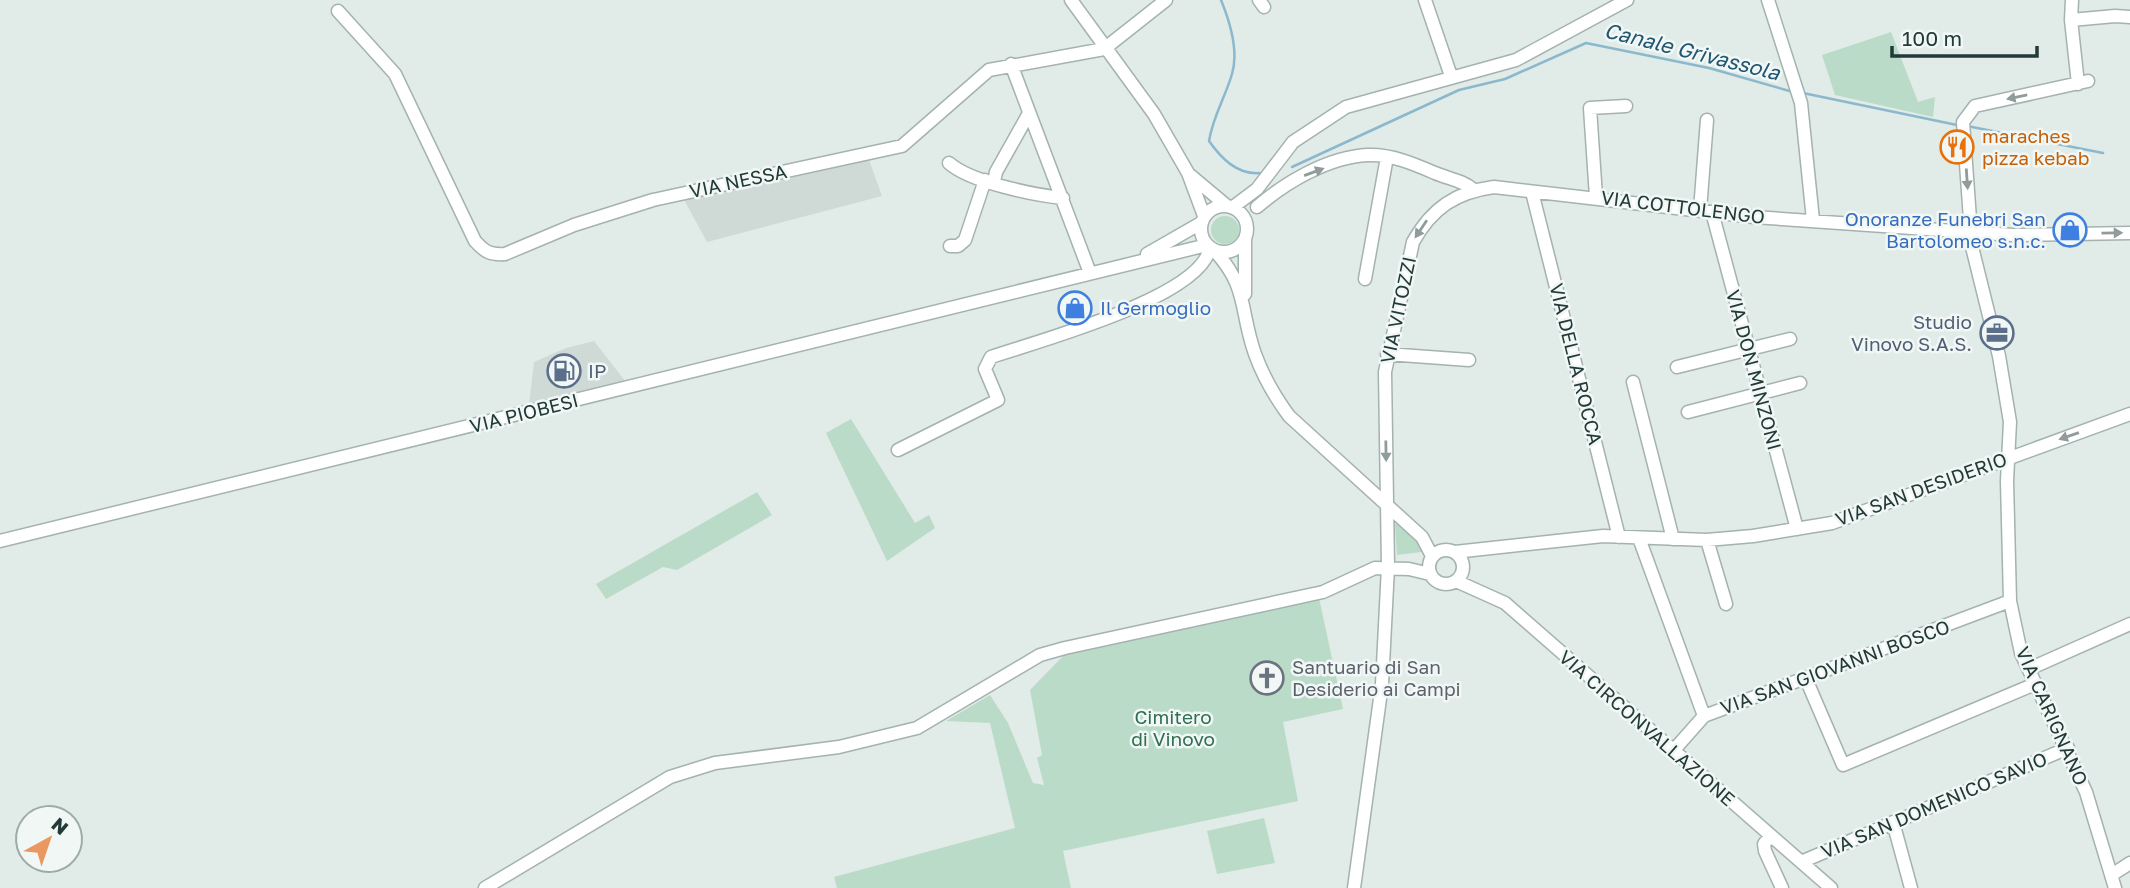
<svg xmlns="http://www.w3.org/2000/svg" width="2130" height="888" viewBox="0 0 2130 888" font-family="'Golos Text',sans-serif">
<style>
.built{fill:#cfdad7}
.green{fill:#bbdbc9}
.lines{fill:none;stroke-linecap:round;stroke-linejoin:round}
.stream{stroke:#8bb8cd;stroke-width:2.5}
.minor-casing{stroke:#a4b2b0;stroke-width:15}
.minor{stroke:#fff;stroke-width:12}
.oneway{fill:#909c9c}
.labels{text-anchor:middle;stroke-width:5;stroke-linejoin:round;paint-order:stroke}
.food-label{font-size:19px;fill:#c56008;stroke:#f1f7f5;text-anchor:start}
.street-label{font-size:19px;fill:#223a38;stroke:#f1f7f5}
.shop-label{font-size:19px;fill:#366cbe;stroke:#f1f7f5;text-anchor:end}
.service-label{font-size:19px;fill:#4e5e75;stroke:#f1f7f5;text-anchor:end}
.worship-label{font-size:19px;fill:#5b616d;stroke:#f1f7f5;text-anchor:start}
.park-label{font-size:19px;fill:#2f6f52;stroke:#f1f7f5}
.water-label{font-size:21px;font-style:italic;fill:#205773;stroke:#f1f7f5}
</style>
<rect width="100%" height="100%" fill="#e1ebe8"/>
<path class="built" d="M869,160l13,36 -175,46 -24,-44z
M594,341l32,41 -97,23 5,-43 32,-14z"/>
<path class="green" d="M1891,32l27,70 17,-5 -2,20 -98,-22 -13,-40z
M1211 230a14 14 0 1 1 28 0a14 14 0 1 1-28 0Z
M851,419l64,104 14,-8 6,13 -48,33 -61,-128z
M757,492l15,23 -95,55 -14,-3 -57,32 -10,-15z
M1399,521l30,30 -32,4 -2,-30z
M1319,598l24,111 -60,13 15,79 -235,50 8,37h-234l-3,-11 181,-49 -25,-105 -44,-2 44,-26 18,28 25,60 11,2 -7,-27 5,-3 -12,-65 37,-38z
M1264,818l11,45 -58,11 -10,-43z"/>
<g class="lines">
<path class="stream" d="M1221,0c9,22 18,51 11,74 -7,24 -19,42 -23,67 12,17 28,34 51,32
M1803,93l154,32
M1967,126l136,27
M1292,167l167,-77 46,-11 81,-36 123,25 84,24"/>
<defs>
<path id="minor" d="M1071,0l83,114 34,59 16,43
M1259,0l5,7
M1425,0l26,76
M1768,0l33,103 12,117
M2072,0l-1,20 7,64
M338,11l57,63 80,167c10,11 15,14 30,13l69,-29 79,-25 249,-54 87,-76 115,-21 62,-49
M2071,20l44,-4 15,1
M1011,64l79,209
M2088,81l-113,25 -12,16 9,125 27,109 11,66 -3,59 3,120 11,52 65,139 29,96
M949,163c21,19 85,32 114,35
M1190,175l37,31
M994,182l2,-10 32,-57
M1532,192l87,345
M1596,197l-6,-89 36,-2
M1201 229a23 23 0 1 1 46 0a23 23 0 1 1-46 0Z
M1233,207l24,-18 36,-47 53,-35 170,-47 111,-60
M1257,207c29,-25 71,-50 111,-52 23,-1 46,9 67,18 14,6 27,7 39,17
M1700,210l7,-90
M1712,212l85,317
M1245,239v55
M950,246h8l7,-6 20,-60
M1213,249c36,38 26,60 42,105 8,22 20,43 34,62l133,121 10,19
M1147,254l54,-31
M1365,279l22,-122
M1387,354l82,6
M1677,367l113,-28
M1633,382l40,157
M1688,412l112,-29
M898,450l100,-50 -13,-31 6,-12c47,-16 212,-60 219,-110
M1639,538l65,178
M1707,540l19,64
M0,541l1207,-296
M1429 567a17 17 0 1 1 34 0a17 17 0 1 1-34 0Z
M1455,552l148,-16 104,4 46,-4 79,-13 298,-109
M1456,581l49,22 326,285
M2029,669l101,-45
M1806,679l37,86 192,-81
M1673,751l31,-35 306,-115
M1893,822l18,66
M1770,836l-6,8 1,7 17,37
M1801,862l267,-114
M2113,874l17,-11
M485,888l185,-111 45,-14 124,-16 78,-19 123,-73 25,-7 258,-56 52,-24 34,1 21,5
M1354,888l28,-204 6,-117 -3,-195 28,-130c19,-34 43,-50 81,-55l260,30 259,18 117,-2"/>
</defs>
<use href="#minor" class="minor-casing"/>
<use href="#minor" class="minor"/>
</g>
<defs><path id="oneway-solid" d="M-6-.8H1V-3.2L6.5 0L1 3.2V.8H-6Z" transform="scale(1.75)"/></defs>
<g class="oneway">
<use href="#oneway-solid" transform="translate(2017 97) rotate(168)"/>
<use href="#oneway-solid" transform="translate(1314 172) rotate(-20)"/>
<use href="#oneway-solid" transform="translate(1967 179) rotate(86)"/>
<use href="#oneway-solid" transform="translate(1421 229) rotate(124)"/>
<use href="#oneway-solid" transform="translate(2112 233) rotate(-1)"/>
<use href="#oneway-solid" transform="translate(2069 436) rotate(161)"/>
<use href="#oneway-solid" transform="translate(1386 451) rotate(89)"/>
</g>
<defs>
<symbol id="restaurant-ring" viewBox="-11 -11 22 22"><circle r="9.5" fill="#f1f7f5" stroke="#e8710a" stroke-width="1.5"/><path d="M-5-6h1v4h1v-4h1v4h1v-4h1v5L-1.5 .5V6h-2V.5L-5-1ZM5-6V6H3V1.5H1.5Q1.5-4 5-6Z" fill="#e8710a"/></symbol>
<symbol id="shop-ring" viewBox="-11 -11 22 22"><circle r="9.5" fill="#f1f7f5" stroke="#3f7fe0" stroke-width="1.5"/><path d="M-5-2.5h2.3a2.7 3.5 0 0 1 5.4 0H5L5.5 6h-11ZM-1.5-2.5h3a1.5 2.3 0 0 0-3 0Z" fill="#3f7fe0"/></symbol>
<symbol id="office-ring" viewBox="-11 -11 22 22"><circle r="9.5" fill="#f1f7f5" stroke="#5c6f8a" stroke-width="1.5"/><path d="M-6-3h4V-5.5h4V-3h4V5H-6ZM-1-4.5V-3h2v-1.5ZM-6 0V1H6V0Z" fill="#5c6f8a"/></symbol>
<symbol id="fuel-ring" viewBox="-11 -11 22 22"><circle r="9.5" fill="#f1f7f5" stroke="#5c6f8a" stroke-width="1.5"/><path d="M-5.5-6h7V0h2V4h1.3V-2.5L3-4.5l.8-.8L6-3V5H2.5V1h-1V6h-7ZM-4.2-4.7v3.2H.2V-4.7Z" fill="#5c6f8a"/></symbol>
<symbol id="church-ring" viewBox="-11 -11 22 22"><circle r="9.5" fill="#f1f7f5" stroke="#6b7280" stroke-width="1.5"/><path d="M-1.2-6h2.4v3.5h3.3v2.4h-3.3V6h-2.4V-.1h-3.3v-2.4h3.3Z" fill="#6b7280"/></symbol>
</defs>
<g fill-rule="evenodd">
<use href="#restaurant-ring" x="1938" y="128" width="38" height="38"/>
<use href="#shop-ring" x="2051" y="211" width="38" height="38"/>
<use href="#shop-ring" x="1056" y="289" width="38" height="38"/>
<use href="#office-ring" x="1978" y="314" width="38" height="38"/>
<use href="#fuel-ring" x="545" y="352" width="38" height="38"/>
<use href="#church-ring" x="1248" y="659" width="38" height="38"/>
</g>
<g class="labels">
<g class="food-label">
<text x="1982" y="143">maraches<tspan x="1982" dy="22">pizza kebab</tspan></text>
</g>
<g class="street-label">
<text transform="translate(738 181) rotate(-12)" y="7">VIA NESSA</text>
<text transform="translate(1683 207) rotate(7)" y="7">VIA COTTOLENGO</text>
<text transform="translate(1398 310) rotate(-78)" y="7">VIA VITOZZI</text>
<text transform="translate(1576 364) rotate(76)" y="7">VIA DELLA ROCCA</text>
<text transform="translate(1754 370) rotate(75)" y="7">VIA DON MINZONI</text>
<text transform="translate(524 413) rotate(-14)" y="7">VIA PIOBESI</text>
<text transform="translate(1921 489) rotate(-20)" y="7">VIA SAN DESIDERIO</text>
<text transform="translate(1835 667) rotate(-20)" y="7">VIA SAN GIOVANNI BOSCO</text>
<text transform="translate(2052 716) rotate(66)" y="7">VIA CARIGNANO</text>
<text transform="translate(1647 728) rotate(41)" y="7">VIA CIRCONVALLAZIONE</text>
<text transform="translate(1934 805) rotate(-23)" y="7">VIA SAN DOMENICO SAVIO</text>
</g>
<g class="shop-label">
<text x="2046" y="226">Onoranze Funebri San<tspan x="2046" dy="22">Bartolomeo s.n.c.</tspan></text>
<text x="1100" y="315" text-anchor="start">Il Germoglio</text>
</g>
<g class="service-label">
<text x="1972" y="329">Studio<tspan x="1972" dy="22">Vinovo S.A.S.</tspan></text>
<text x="588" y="378" text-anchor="start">IP</text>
</g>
<g class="worship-label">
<text x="1292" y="674">Santuario di San<tspan x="1292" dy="22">Desiderio ai Campi</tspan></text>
</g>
<g class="park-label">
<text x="1173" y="724">Cimitero<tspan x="1173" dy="22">di Vinovo</tspan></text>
</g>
<g class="water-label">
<text transform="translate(1692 52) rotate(14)" y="7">Canale Grivassola</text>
</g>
</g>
<g transform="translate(49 839) rotate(40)"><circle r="33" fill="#f1f7f5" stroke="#9eaba9" stroke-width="2"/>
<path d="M0-5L12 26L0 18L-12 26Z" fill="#ea985f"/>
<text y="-10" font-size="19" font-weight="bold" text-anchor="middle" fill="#223a38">N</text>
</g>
<path d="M1892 46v10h145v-10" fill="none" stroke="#223a38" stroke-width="3.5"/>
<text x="1902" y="46" font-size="21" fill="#223a38" stroke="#f1f7f5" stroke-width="5" paint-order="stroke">100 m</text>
</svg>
